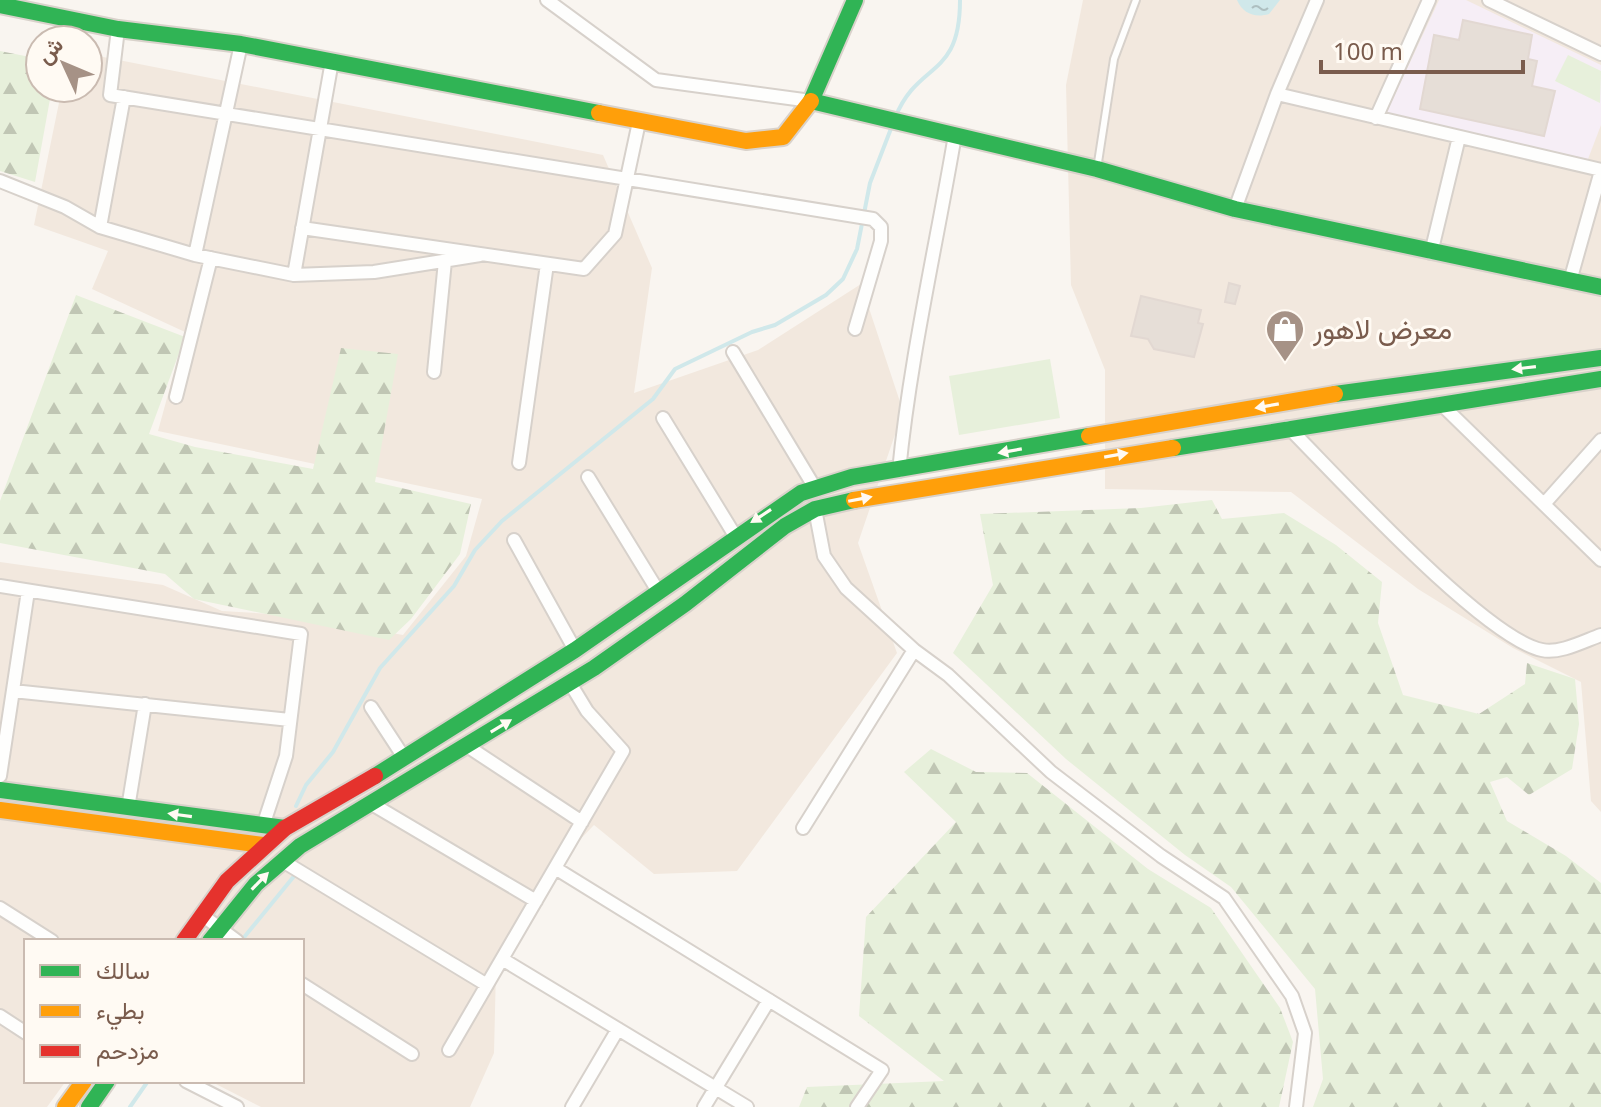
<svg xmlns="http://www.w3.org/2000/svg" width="1601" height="1107" viewBox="0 0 1601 1107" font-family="'Noto Sans',Vazirmatn,sans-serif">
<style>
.residential{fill:#f2e8de}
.education{fill:#f6eef6}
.forest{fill:url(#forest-firs)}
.pitch{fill:#e7f0db}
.water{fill:url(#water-ripples)}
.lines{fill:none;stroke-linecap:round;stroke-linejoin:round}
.stream{stroke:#d0e8ea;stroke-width:4}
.building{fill:#e6ded7;stroke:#e2d8d2;stroke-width:2}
.lane-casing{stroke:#d7d1cb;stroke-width:10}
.street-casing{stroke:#d7d1cb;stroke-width:16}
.fast-casing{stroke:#d9d2cb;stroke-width:20}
.slow-casing{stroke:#d9d2cb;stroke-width:20}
.jam-casing{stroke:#d9d2cb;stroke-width:20}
.lane{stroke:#fefefd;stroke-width:6}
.street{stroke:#fefefd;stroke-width:12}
.fast{stroke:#30b455;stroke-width:16}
.slow{stroke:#ff9f0a;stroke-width:16}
.jam{stroke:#e5322d;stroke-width:16}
.oneway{fill:#fffaf3}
.labels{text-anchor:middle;stroke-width:6;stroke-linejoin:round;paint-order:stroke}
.poi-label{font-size:28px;fill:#7a5c4d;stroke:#fffaf3;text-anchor:start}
</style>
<defs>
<pattern id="forest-firs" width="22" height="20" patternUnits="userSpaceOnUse" patternTransform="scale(2)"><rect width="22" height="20" fill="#e7f0db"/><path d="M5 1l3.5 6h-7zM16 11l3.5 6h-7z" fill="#c0c6b4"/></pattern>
<pattern id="water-ripples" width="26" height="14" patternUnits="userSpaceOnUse" patternTransform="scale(2)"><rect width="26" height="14" fill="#d0e8ea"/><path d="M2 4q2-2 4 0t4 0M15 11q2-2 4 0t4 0" fill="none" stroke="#aebfc0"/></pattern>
</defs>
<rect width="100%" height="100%" fill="#f9f5f0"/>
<path class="residential" d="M1083,0h518v812l-10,-11 -10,-119 -68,-34 -95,-59 -127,-97 -186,-3v-119l-34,-85 -5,-200z
M88,54l515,101 49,113 -18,125 124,-43 103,-66 42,127 -45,132 39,110 -160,218 -83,3 -60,-49 -47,49 -51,95 -2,84 -24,54h-209l-51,-26h92v-140h-276v140h40l-19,26h-47v-545l163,23 59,26 68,4 113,20 63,-79 16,-57 -324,-68 27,-99 -93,-43 16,-38 -74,-26 28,-137h26z"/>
<path class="education" d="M1439,0h27l135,65v60l-13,34 -202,-45z"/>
<path class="forest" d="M0,51l40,8v29h12l-17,94 -35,-11z
M76,295l109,42 -36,97 46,13 118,22 28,-121 57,6 -23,128 96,22 -11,50 -49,65 -22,21 -195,-41 -29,-25 -165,-31v-42z
M1212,500l10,19 62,-6 52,32 46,37 -4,41 25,72 76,19 46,-30 2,-21 48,16 4,45 -7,45 -43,26 -22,-18 -17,5 17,39 59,35 35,27v224h-288l10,-28 -8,-90 -84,-102 -46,-32 -119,-96 -113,-106 40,-68 -13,-71 161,-6z
M931,749l45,23 51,1 121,96 63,39 69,100 13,34 -14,65h-480l8,-20 137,-6 -85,-65 7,-99 90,-95 -52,-50z"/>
<path class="pitch" d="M1568,55l33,16 -1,32 -45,-22z
M1050,359l10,59 -101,17 -10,-59z"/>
<path class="water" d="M1237,0h43l-11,14c-14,4 -26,0 -32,-14z"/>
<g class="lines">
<path class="stream" d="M895,118c23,-58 65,-38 65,-118
M296,806l10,-21 27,-33 47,-84 74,-82 21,-36 27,-29 151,-122 22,-30 77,-37 23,-7 51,-30 17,-16 14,-30 13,-66 22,-57
M241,941l54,-66
M130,1107l18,-26"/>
</g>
<path class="building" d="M1463,20l69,15 -4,24 9,2 -5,25 23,5 -11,45 -124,-27 14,-74 25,5z
M1229,283l11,3 -5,18 -10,-2z
M1141,296l60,14 -3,13 5,1 -9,33 -40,-8 -6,-10 -17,-3z"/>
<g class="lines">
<defs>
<path id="lane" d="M1097,169l17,-110 22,-59"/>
<path id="street" d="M547,0l109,80 155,21
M1489,0l112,54
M118,29l-8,66 763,124 8,8v14l-26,88
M1277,94l324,76
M1376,118l53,-118
M0,181l65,26 35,20 95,28 99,20 80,-3 106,-17
M1235,209l42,-115 40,-94
M100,227l24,-130
M302,228l282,41 31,-35 24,-112
M1431,253l28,-116
M195,255l46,-211
M294,275l38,-214
M1570,281l31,-110
M733,352l82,136
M434,372l11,-111
M176,397l35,-139
M1440,403l161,157
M663,418l71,116
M1288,427c48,48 196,211 254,223 18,4 42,-9 59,-15
M519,463l28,-199
M899,471c11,-113 37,-224 56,-336
M588,477l70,114
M1544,504l57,-64
M815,509l9,47 22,32 68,62 34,25 103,97 110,84 63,42 68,98 13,37 -9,74
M514,540l61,110
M0,586l301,48 -15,122 -23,70
M13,691l277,29
M371,707l34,52
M467,746l115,76
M0,776l28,-185
M372,804l164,97
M128,808l17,-104
M803,828l111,-178
M281,860l206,125
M555,868l327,202 -25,37
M0,908l52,33
M202,915l35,26
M502,959l245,148
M302,984l110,70
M0,1016l26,17
M449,1050l174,-299 -36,-40 -17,-28
M186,1081l51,26
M572,1107l46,-78
M704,1107l65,-107"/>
<path id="fast" d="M855,0l-44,101 286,68 138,40 366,78
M0,5l118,24 123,15 358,69
M1335,394l266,-36
M1173,448l428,-69
M375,776l200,-126 226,-157 51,-16 237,-41
M0,790l285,38
M210,941l46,-57 44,-38 294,-178 91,-64 100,-78 30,-17 39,-9
M89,1107l18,-26"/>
<path id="slow" d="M599,113l147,28 37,-4 28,-36
M1089,436l246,-42
M854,500l319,-52
M0,810l263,35
M65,1107l19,-26"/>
<path id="jam" d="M184,941l43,-60 58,-53 90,-52"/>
</defs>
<use href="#lane" class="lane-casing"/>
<use href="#street" class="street-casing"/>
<use href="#fast" class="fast-casing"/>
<use href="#slow" class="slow-casing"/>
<use href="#jam" class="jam-casing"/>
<use href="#lane" class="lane"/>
<use href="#street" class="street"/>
<use href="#fast" class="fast"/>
<use href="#slow" class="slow"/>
<use href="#jam" class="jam"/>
</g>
<defs><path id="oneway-solid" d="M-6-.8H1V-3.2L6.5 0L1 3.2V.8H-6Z" transform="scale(2)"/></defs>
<g class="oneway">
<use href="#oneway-solid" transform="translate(1524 368) rotate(173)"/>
<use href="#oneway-solid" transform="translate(1267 406) rotate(170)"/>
<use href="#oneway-solid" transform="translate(1010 451) rotate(170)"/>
<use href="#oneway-solid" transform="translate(1116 455) rotate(-10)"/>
<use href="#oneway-solid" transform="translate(860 499) rotate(-11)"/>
<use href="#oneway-solid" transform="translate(761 516) rotate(147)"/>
<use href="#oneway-solid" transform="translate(501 726) rotate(-31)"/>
<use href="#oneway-solid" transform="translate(180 815) rotate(-172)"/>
<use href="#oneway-solid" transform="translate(260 881) rotate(-46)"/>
</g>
<defs>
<symbol id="shop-pin" viewBox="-11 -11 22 30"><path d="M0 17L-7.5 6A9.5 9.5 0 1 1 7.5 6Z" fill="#a69286" stroke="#fffaf3"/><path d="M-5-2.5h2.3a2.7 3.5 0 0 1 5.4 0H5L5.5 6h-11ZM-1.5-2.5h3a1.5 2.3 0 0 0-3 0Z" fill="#fff"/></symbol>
</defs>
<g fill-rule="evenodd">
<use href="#shop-pin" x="1263" y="307" width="44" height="60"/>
</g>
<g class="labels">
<g class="poi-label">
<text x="1313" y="339">معرض لاهور</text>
</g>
</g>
<rect x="24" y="939" width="280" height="144" fill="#fffaf3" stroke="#cabbb1" stroke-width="2"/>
<rect x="40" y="965" width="40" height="12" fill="#30b455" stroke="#cabbb1" stroke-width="2"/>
<text x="96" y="979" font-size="24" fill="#7a5c4d">سالك</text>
<rect x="40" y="1005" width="40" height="12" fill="#ff9f0a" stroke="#cabbb1" stroke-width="2"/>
<text x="96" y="1019" font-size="24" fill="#7a5c4d">بطيء</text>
<rect x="40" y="1045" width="40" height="12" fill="#e5322d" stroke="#cabbb1" stroke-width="2"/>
<text x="96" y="1059" font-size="24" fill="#7a5c4d">مزدحم</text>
<g transform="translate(64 64) rotate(314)"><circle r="38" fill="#fffaf3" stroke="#cabbb1" stroke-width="2"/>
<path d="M0-6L14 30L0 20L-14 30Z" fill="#a69286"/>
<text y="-12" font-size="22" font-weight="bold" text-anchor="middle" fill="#7a5c4d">ش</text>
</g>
<path d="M1321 60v12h202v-12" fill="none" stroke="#7a5c4d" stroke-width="4"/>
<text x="1333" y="60" font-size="24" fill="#7a5c4d" stroke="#fffaf3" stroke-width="6" paint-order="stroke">100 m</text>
</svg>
